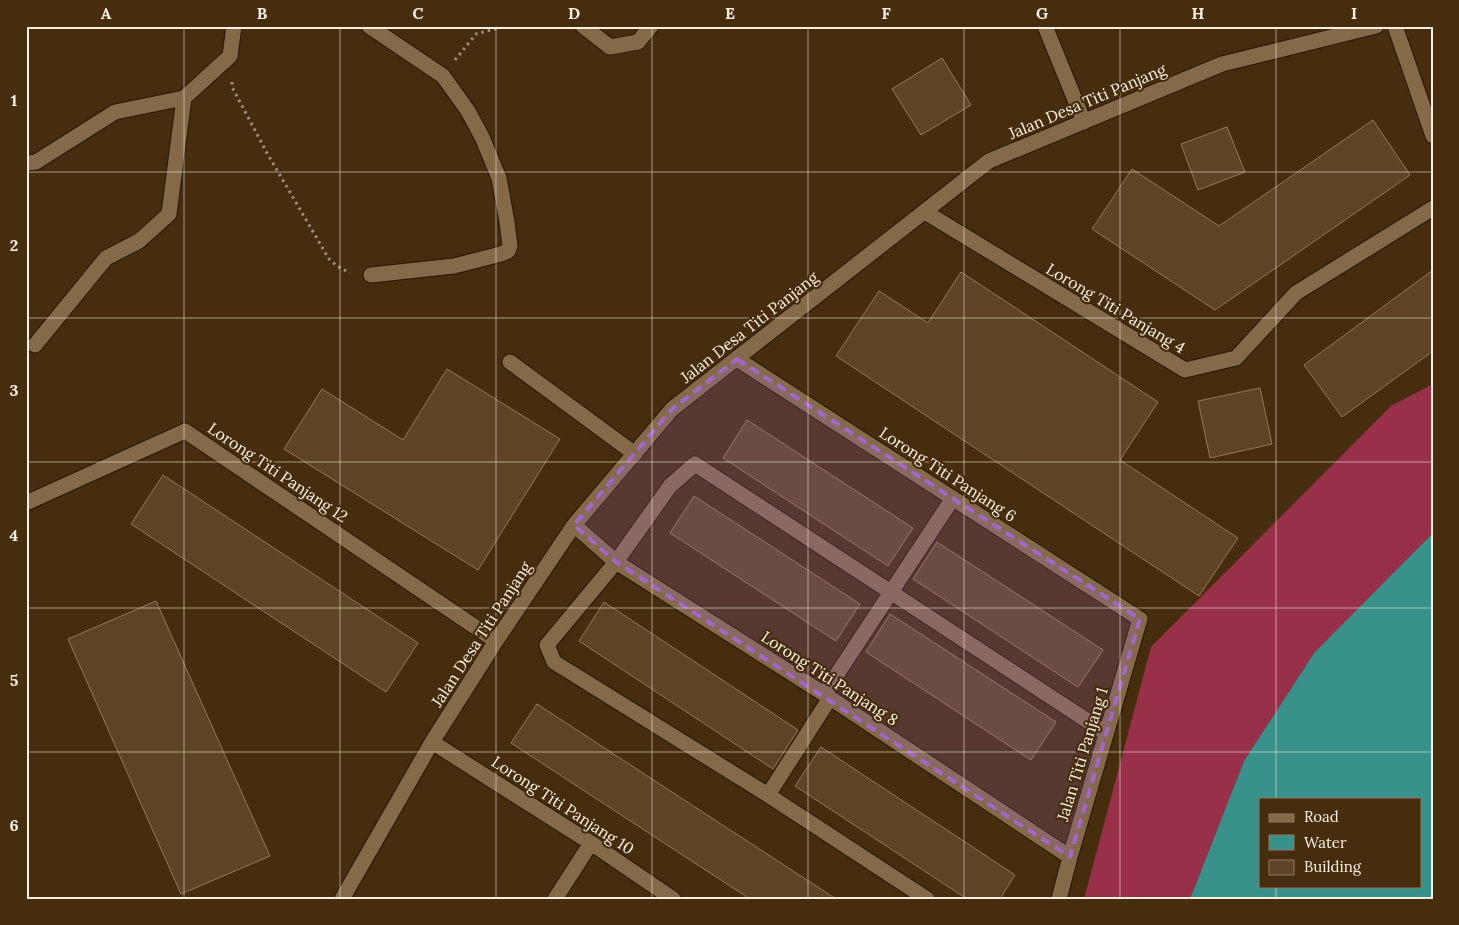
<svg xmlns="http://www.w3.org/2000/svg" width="1459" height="925" viewBox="0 0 1459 925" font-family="Lora,serif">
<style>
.forest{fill:#983049}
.water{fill:#39918c;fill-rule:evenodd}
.building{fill:#5d4425;stroke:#957959}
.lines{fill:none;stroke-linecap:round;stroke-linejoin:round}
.minor-casing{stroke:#281601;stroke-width:17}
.path{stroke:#a18e78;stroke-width:3;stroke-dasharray:2.5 4;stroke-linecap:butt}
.minor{stroke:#856a4a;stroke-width:15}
.marked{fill:#a267ca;fill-opacity:0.2;stroke:#a267ca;stroke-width:4;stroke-dasharray:10 6;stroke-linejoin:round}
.grid{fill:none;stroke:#fdf0e3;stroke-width:1;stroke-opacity:0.55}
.labels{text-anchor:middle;stroke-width:4.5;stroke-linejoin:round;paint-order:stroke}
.street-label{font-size:16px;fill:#fdf0e3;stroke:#452d0d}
.neatline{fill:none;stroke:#fdf0e3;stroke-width:2}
.grid-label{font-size:16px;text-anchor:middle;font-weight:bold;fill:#fdf0e3}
</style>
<rect width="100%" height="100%" fill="#452d0d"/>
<path class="forest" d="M1433,384v149l-119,120 -70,108 -54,138h-106l67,-252 240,-241z"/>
<path class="water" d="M1433,533v366h-243l54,-138 70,-108zM1260,799h160v87h-160z"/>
<path class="building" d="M942,58l29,47 -50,30 -29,-46z
M1373,120l37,55 -195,135 -123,-81 40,-60 87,57z
M1227,127l18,45 -47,18 -17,-46z
M1433,270v81l-91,66 -38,-52z
M961,272l197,130 -38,58 118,78 -39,58 -363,-240 43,-65 49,32z
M447,369l113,70 -82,131 -194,-121 38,-60 81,51z
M1260,388l12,56 -62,14 -12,-57z
M747,420l166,108 -25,38 -165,-108z
M163,475l255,168 -32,49 -255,-168z
M694,496l166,108 -24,37 -166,-108z
M937,542l166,108 -25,37 -165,-108z
M156,601l114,255 -89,38 -113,-255z
M604,602l194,128 -25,39 -194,-128z
M890,614l166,108 -25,38 -165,-108z
M537,704l299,195h-86l-239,-156z
M821,747l194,128 -15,24h-33l-172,-113z"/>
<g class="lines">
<defs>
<path id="minor" d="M369,26l74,50 25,35 14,26 17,41 8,44 3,24 -2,5 -7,3 -47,12 -83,9
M583,26l27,21 28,-5 13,-16
M1045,26l39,96
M1395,26l38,110
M26,163l10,-1 79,-50 69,-14 46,-42 4,-30
M925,212l260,158 51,-12 60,-65 137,-85
M35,345l71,-87 33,-17 30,-27 15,-116
M737,359l403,260 -70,238 -11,42
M510,362l125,92
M26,503l159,-72 311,210
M574,525l42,37 208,132 246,163
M824,694l129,-196
M432,742l159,101 82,56
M768,795l62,-97
M342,899l90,-157 64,-101 78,-116 98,-116 317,-248 233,-97 154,-38
M555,899l36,-56
M927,899l-159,-104 -214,-133 -7,-17 69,-83 54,-76 25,-22 411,269"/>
</defs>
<use href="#minor" class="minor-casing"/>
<path class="path" d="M455,60l21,-26 30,-8
M232,82v5l35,66 62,106 8,7 13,7"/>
<use href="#minor" class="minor"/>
</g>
<path class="marked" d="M737,359l403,260 -70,238 -454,-295 -42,-37 98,-116z"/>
<path class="grid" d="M184,26v873M340,26v873M496,26v873M652,26v873M808,26v873M964,26v873M1120,26v873M1276,26v773M26,172h1407M26,318h1407M26,462h1407M26,608h1407M26,752h1407M1276,886v13"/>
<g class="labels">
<g class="street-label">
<text transform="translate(1087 101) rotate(-23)" y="6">Jalan Desa Titi Panjang</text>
<text transform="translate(1116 308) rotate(31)" y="6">Lorong Titi Panjang 4</text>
<text transform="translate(749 327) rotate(-38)" y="6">Jalan Desa Titi Panjang</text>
<text transform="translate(278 472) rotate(34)" y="6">Lorong Titi Panjang 12</text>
<text transform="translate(948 474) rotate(33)" y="6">Lorong Titi Panjang 6</text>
<text transform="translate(481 634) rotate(-57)" y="6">Jalan Desa Titi Panjang</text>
<text transform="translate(830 678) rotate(33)" y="6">Lorong Titi Panjang 8</text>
<text transform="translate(1082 754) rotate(-73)" y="6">Jalan Titi Panjang 1</text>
<text transform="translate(563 805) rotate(33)" y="6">Lorong Titi Panjang 10</text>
</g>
</g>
<rect width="1459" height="925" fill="none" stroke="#452d0d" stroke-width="55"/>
<rect x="1259" y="798" width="162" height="90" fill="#452d0d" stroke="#8f7b63"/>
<rect x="1269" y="814" width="25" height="8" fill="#856a4a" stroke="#8f7b63"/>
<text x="1304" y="822" font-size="15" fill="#fdf0e3">Road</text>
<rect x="1269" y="835" width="25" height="15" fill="#39918c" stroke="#8f7b63"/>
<text x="1304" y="848" font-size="15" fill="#fdf0e3">Water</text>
<rect x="1269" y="860" width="25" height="15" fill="#5d4425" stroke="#8f7b63"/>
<text x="1304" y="872" font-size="15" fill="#fdf0e3">Building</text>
<rect x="28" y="28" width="1404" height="870" class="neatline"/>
<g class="grid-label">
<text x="106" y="19">A</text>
<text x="262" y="19">B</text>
<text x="418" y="19">C</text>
<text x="574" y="19">D</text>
<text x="730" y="19">E</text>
<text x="886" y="19">F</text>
<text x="1042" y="19">G</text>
<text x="1198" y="19">H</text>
<text x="1354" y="19">I</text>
<text x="14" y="106">1</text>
<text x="14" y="251">2</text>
<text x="14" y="396">3</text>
<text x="14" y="541">4</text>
<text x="14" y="686">5</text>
<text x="14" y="831">6</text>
</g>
</svg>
